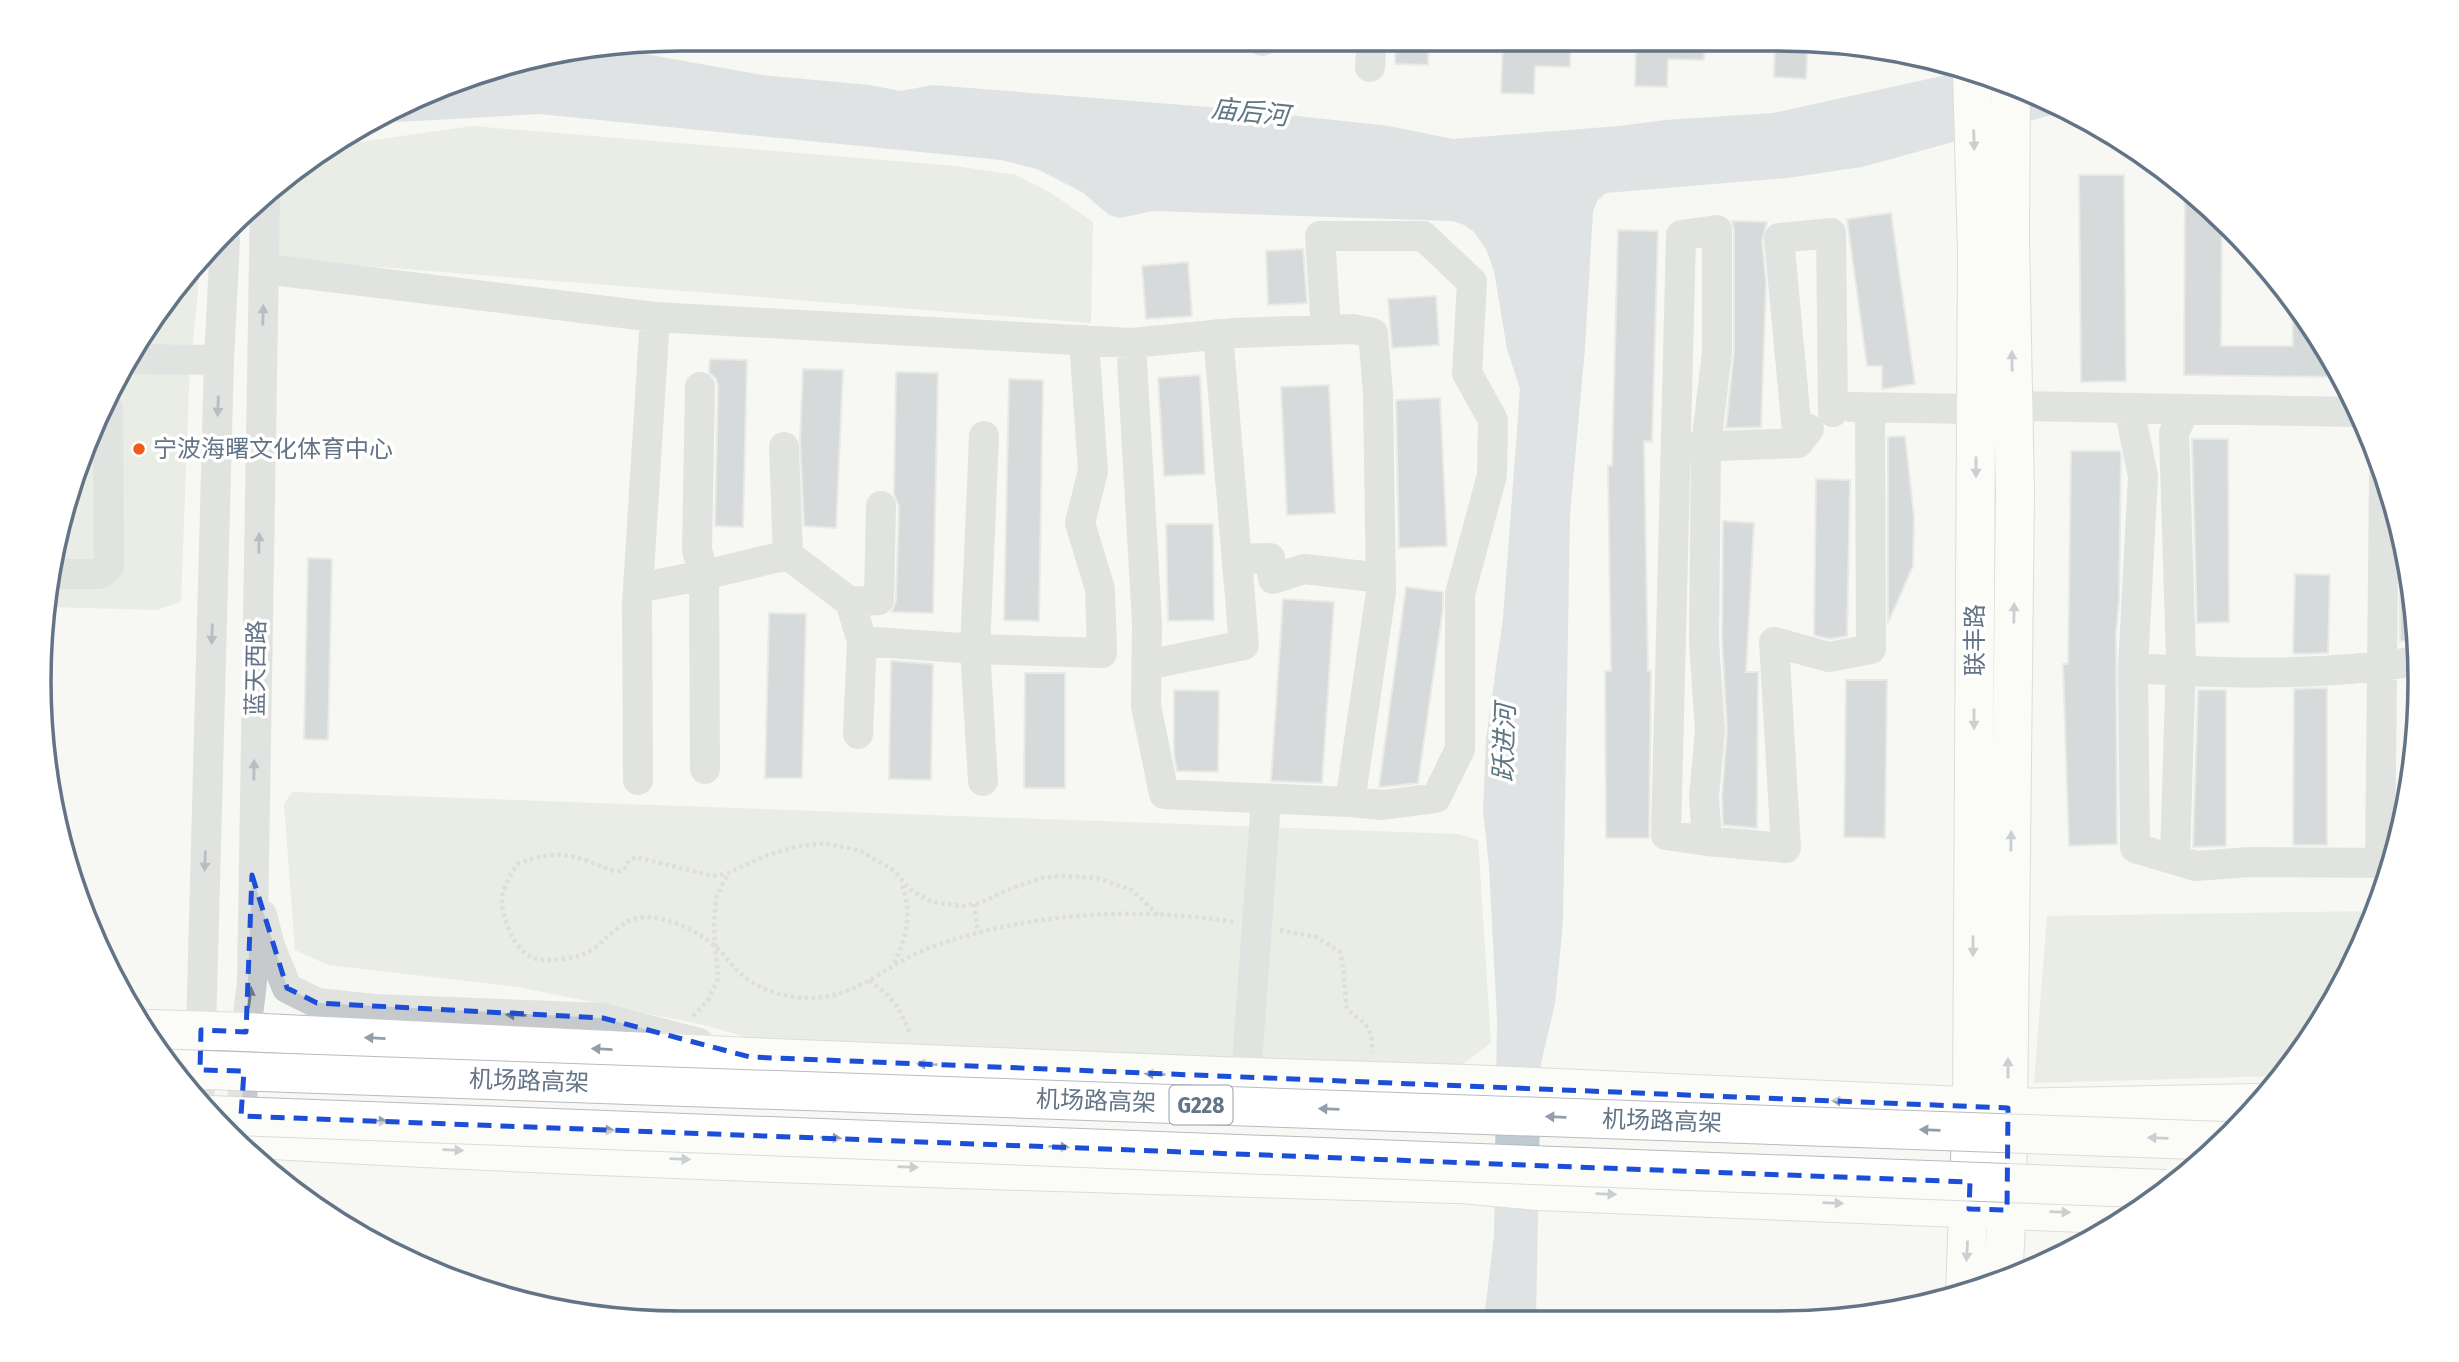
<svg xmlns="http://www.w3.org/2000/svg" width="2459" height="1362" viewBox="0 0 2459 1362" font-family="'Fira Sans Condensed','Noto Sans SC',sans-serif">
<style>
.green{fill:#d7dfd4}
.water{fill:#c0cbd1}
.building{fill:#b0b7be;stroke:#d8d8d6;stroke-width:2}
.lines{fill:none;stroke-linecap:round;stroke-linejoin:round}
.major-casing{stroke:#b9bdc1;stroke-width:40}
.path{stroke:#bfc1c4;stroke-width:4.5;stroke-dasharray:3.5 3.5;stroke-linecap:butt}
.minor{stroke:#c6cacd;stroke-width:30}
.major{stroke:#fff;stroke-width:38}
.highway-bridge-casing{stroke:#b8bbbf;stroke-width:40;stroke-linecap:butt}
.highway-bridge{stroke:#fff;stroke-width:38}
.oneway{fill:#929eab}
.oneway2{fill:#68788a}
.marked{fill:none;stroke:#1d4ed8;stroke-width:5;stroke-dasharray:14 9;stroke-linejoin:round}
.poi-dot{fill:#f15b19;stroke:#fff;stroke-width:2.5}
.labels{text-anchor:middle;stroke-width:7;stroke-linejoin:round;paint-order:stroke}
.shield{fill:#fff;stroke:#929eab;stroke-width:2}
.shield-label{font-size:23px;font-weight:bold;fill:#637487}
.poi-label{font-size:24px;fill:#637487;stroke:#fff;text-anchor:start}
.street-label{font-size:24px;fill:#637487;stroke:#fff}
.water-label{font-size:26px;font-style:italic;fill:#5f7783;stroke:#fff}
.rim{fill:none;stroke:#637487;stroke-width:3.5}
</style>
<rect width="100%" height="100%" fill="#f7f7f3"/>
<path class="green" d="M472,126l483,40 61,9 35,18 42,29 -2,101 -827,-65 12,-72 14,-15 49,-26z
M200,268l-11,117 -8,217 -24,8 -106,-3 10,-93 86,-190z
M292,792l1166,42 20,6 13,203 -36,27 -687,-27 -64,-18 -186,-38 -190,-22 -33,-15 -11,-146z
M2376,911l-42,92 -56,73 -244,7 13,-167z
M551,1305l388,16 -300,1z"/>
<path class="water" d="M617,49l145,26 107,10 32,6 31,-6 302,24 155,17 64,13 166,-13 46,-6 108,-7 196,-43 97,41 -204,56 -75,11 -181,15 -9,8 -4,10 -8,137 -15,167 -7,407 -8,82 -14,59 -5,256h-52l10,-83 3,-217 -8,-152 -6,-57 3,-71 17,-121 17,-229 -13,-40 -13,-78 -8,-22 -13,-18 -9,-6 -11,-4 -300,-10 -33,7 -11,-3 -27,-23 -45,-23 -36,-9 -462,-46 -159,9 95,-51z"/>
<path class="building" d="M1396,39h33l-1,26 -33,-1z
M1503,39l68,1 -1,27 -35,-1 -1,28 -33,-1z
M1636,40h69l-1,20 -36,-1 -1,28 -32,-1z
M1775,40h33l-2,39 -32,-2z
M2079,175h45l2,206 -45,1z
M2185,186l17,12 20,22 -1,126h72l-1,-49 43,68v12l-151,-2z
M1891,213l24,171 -33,5v-23h-15l-20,-147z
M1732,221l35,1 -5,18 4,43 -5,144 -35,1 8,-76v-122z
M1618,230l40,1 -6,211 -8,-1 4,230h3l-2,167h-43l-1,-167h6l-3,-205h4z
M1303,249l4,54 -39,2 -2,-54z
M1188,262l4,54 -46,3 -4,-53z
M1436,296l3,49 -47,3 -4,-49z
M710,359l37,1 -4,167 -28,-1 3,-139 -2,-8 -7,-7z
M803,369l40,1 -7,158 -32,-2 -4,-86z
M896,372l42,1 -5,240 -41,-1 4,-12 3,-94 -5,-11z
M1200,375l5,99 -41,2 -6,-98z
M1009,379l34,1 -4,241 -35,-1z
M1329,385l6,128 -48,2 -6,-128z
M1440,398l7,148 -48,2 -3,-148z
M1905,436l9,81 -1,49 -25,57v-186z
M2192,439h36l1,183 -32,1z
M2071,451h49l1,4 -2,145 -3,33 1,211 -48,2 -6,-182h5z
M1816,479l34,1 -3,156 -17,3 -16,-4z
M1723,521l31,2 -8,149h12l-1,156 -34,-3 -1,-28 5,-67 -5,-90z
M1166,524h47l1,96 -46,1z
M308,558l24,1 -4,181 -24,-1z
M2295,574l35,1 -2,78 -34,1 -1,-2z
M2410,585l9,56h-19v-55z
M1406,587l37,5v16l-25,175 -36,4h-3z
M1283,599l51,3 -12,181 -51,-2z
M769,613l37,1 -4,164h-37z
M891,661l42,3 -2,116 -42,-1z
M1025,673h40v115h-41z
M1846,680h41l-2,158 -41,-1z
M2327,688v157h-34l1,-156z
M1174,690l45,1 -1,81 -41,-1 -3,-16z
M2198,690h28v156l-33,1z"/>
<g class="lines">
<defs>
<path id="major" d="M151,1029l95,3 504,25 469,19 249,8 540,24 249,-5
M238,1138c407,24 816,34 1223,46l76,7 598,24
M2003,1280l4,-70 8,-718 -5,-253 1,-151
M1965,1294l7,-188 5,-855 -5,-179"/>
</defs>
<use href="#major" class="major-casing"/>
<path class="path" d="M974,904l4,28
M1158,915l-26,-25 -35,-12 -36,-2 -20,2 -34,12 -27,13 -18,3 -30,-4 -20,-11 -19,-21 -32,-19 -36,-8 -30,4 -30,9 -37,17 -15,3 -77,-19 -7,3 -5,10 -8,2c-42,-16 -54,-25 -99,-8 -6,10 -13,22 -15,33 -2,18 12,52 29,60 12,6 34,2 47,-1 26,-7 38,-38 67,-39 23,0 56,15 72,31 9,8 16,19 25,27 18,16 45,23 69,23 46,0 79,-36 120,-51 97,-34 201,-41 303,-25
M1280,930l36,7 24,15c5,19 4,38 7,58 20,14 25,17 25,42
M894,963c14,-28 18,-52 7,-82
M869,981c22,13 32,29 41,53
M693,1016l15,-16 10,-21 -4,-52 2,-29 12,-25"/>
<path class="minor" d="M1262,41v-2
M1370,67l2,-28
M1717,230v122l-11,94 -2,195 6,90 -6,66 3,44 -41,-6 15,-600z
M264,269l391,48 476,26 103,-10 119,-4 20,4 5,61 3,198 -31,210 -186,-8 -18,-88 1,-83 -16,-280
M1326,330l-6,-94h103l49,46 -5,91 26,47 -1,55 -32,119v155l-24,49 -53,7 -33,-3
M131,359l88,1
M700,387l-3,163 7,25 84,-20 -4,-108
M2013,406l347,6
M1851,407l125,2
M2129,408l14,68 -10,192 2,180 61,18 54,-4 142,1
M1798,443l-19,-205 52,-5 2,179
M1687,447l111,-4 11,-14
M788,555l62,47 12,39 -4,93
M1237,559l33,-1 3,21 31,-10 77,9
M55,574h44l10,-8 -1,-157
M638,588l66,-13 1,194
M850,602l29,-2 2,-94
M862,641l113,8 9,-213
M1147,665l97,-20 -26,-311
M2133,668c95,6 191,8 285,-7
M638,780l-1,-176 18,-287
M983,781l-8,-132 127,4 -2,-64 -20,-66 13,-52 -9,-131
M1707,841l79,7 -12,-206 55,15 42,-8 -1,-241
M2175,859l6,-200 -7,-226 11,-24
M2380,863l4,-388
M262,915l8,31 17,42 30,15 57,6 229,9 96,25
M1246,1077l20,-277
M199,1106l20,-746 6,-120
M240,1138l6,-106 6,-50 13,-784"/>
<use href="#major" class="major"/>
<defs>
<path id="highway-bridge" d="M176,1069l2050,72
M210,1115l1956,74"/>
</defs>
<use href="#highway-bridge" class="highway-bridge-casing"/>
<use href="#highway-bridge" class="highway-bridge"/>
</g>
<defs><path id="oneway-solid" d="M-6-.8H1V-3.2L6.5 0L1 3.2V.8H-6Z" transform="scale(1.75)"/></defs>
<g class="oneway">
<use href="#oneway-solid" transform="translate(1974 140) rotate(88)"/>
<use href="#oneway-solid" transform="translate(2012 361) rotate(-91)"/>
<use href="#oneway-solid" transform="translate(1976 467) rotate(90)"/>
<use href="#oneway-solid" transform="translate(2014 613) rotate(-89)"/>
<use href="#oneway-solid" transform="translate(1974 719) rotate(90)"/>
<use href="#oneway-solid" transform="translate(2011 841) rotate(-89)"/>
<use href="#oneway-solid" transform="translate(1973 946) rotate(90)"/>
<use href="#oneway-solid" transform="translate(375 1038) rotate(-177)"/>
<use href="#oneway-solid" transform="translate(602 1049) rotate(-177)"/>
<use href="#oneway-solid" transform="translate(927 1064) rotate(-178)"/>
<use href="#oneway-solid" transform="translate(2008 1068) rotate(-90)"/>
<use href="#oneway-solid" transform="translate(1155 1074) rotate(-178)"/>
<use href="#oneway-solid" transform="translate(1842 1101) rotate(-178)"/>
<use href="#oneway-solid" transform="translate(1329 1109) rotate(-178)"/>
<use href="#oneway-solid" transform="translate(1556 1117) rotate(-178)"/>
<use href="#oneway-solid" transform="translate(377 1121) rotate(2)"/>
<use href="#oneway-solid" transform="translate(604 1130) rotate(2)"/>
<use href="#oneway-solid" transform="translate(1930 1130) rotate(-178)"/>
<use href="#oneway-solid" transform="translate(831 1138) rotate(2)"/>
<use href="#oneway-solid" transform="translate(2158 1138) rotate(-178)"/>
<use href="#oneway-solid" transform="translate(1059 1147) rotate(2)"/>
<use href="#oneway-solid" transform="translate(453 1150) rotate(2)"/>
<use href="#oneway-solid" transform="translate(680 1159) rotate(2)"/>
<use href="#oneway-solid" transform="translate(908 1167) rotate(2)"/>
<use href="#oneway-solid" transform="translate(1606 1194) rotate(2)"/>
<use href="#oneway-solid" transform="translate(1833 1203) rotate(2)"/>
<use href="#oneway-solid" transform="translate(2060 1212) rotate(2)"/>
<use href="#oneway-solid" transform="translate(1967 1251) rotate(93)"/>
</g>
<g class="oneway2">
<use href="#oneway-solid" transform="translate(263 315) rotate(-89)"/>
<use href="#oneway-solid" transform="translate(218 406) rotate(92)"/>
<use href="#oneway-solid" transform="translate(259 543) rotate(-89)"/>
<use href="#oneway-solid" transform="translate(212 634) rotate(92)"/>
<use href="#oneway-solid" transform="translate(254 770) rotate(-89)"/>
<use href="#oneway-solid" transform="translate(205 861) rotate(92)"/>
<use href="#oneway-solid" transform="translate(250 997) rotate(-83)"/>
<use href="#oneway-solid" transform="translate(516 1015) rotate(-178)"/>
</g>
<path d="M0 0H2459V1362H0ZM252,875l35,113 30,15 286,15 147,39 1258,51 -1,102 -38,-1 1,-27 -1729,-66 3,-45 -44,-1 1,-40 45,2z" fill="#f7f7f3" fill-opacity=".55" fill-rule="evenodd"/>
<path class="marked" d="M252,875l35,113 30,15 286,15 147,39 1258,51 -1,102 -38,-1 1,-27 -1729,-66 3,-45 -44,-1 1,-40 45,2z"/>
<circle class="poi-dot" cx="139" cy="449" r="7"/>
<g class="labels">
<rect class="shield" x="1169.5" y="1085.5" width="63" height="39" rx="5"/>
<g class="shield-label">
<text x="1201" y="1113">G228</text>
</g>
<g class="poi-label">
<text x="153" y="457">宁波海曙文化体育中心</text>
</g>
<g class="street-label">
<text transform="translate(1975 640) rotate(-90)" y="8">联丰路</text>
<text transform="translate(256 668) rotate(-89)" y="8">蓝天西路</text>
<text transform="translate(529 1081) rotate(2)" y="8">机场路高架</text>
<text transform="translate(1096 1101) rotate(2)" y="8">机场路高架</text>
<text transform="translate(1662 1121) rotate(2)" y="8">机场路高架</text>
</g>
<g class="water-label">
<text transform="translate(1250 112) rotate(6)" y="9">庙后河</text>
<text transform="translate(1504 743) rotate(-88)" y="9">跃进河</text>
</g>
</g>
<path d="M0 0H2459V1362H0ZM681 51H1778A630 630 0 0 1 2408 681V681A630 630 0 0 1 1778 1311H681A630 630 0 0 1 51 681V681A630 630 0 0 1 681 51Z" fill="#fff" fill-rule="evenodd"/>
<path class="rim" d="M681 51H1778A630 630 0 0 1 2408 681V681A630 630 0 0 1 1778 1311H681A630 630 0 0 1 51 681V681A630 630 0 0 1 681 51Z"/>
</svg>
